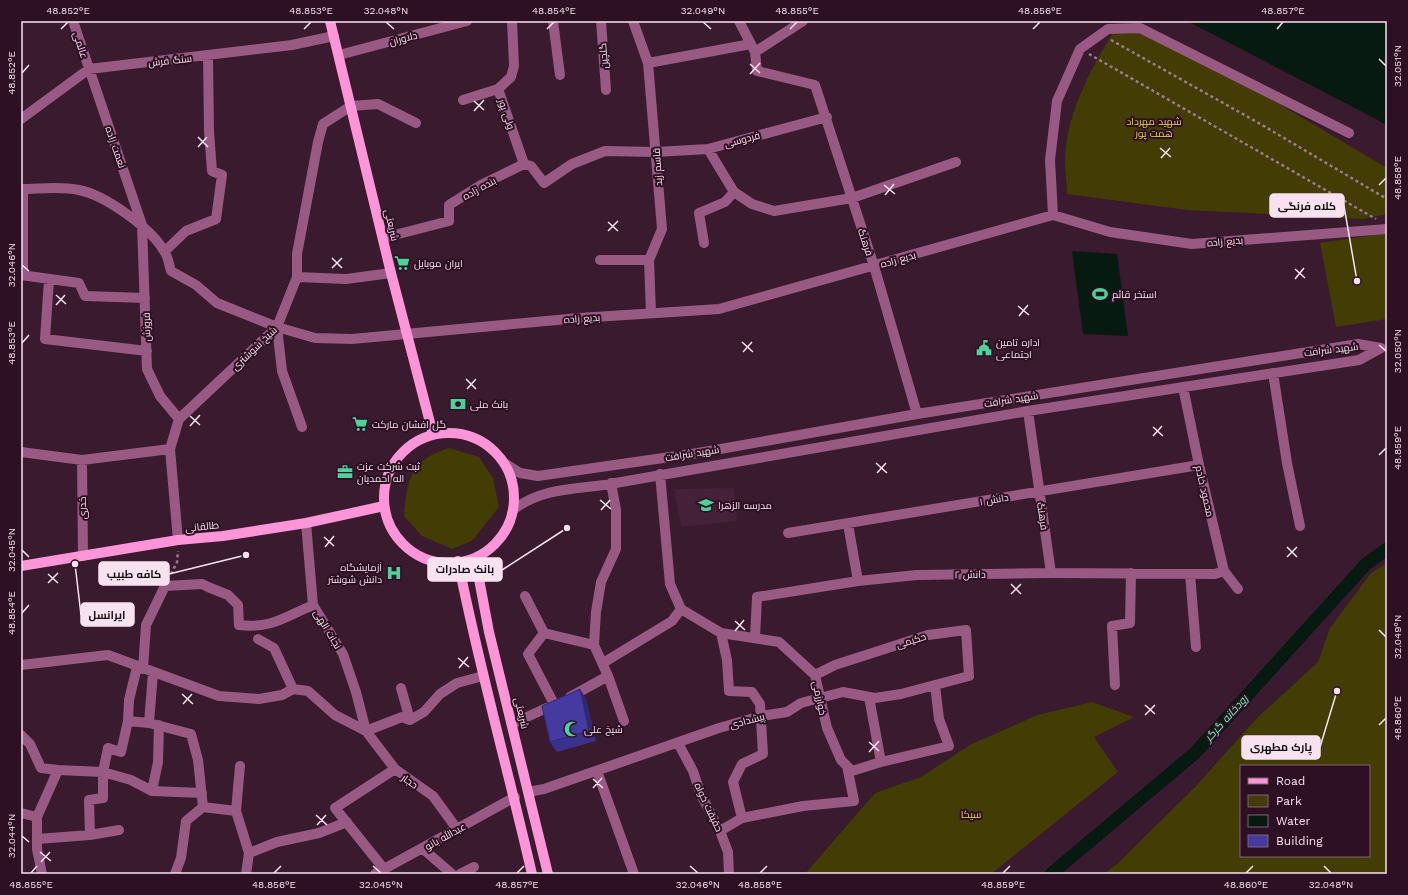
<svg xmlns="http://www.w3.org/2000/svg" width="1408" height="895" viewBox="0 0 1408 895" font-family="'Work Sans',Cairo,sans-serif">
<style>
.built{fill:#452039}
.green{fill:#433c04;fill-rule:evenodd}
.water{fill:#071a11}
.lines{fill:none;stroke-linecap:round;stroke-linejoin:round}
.canal{stroke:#071a11;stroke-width:13}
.path{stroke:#987d8e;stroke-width:2.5;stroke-dasharray:3 3;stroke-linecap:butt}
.minor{stroke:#985982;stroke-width:10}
.major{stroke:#fd95d8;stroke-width:10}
.wall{fill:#3a328a}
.shaded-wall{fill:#302970}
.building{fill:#443aa0;stroke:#302970}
.ticks{fill:none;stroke:#f8e2ef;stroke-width:1.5}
.labels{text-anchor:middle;stroke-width:4;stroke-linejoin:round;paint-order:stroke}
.street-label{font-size:10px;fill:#f8e2ef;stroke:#2e1024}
.park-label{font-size:10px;fill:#e8d550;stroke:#2e1024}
.poi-label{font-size:10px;fill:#f8e2ef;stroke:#2e1024;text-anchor:start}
.water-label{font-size:11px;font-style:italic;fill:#6ffabb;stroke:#2e1024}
.leader{fill:none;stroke:#f8e2ef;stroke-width:1.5}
.callout-dot{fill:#f8e2ef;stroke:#2e1024;stroke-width:1.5}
.callout{fill:#f8e2ef;stroke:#f8e2ef;stroke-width:1.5}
.callout-label{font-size:11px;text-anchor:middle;font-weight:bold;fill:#111}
.neatline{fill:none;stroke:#f8e2ef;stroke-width:1.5}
.ticks-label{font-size:10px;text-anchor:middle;fill:#f8e2ef}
</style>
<rect width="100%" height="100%" fill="#391a2e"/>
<path class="built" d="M734,488l3,33 -56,6 -7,-38z"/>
<path class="green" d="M1138,31l128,65 121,72v46l-23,5 -177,-9 -120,-16c0,-10 -2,-21 -2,-31 0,-46 24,-91 47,-129z
M1387,233v86l-51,8 -16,-84z
M449,448l30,9 14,21 6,29 -27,34 -20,8 -30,-13 -18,-20c3,-38 7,-56 45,-68z
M1387,563v311h-283l13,-10 79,-78 60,-67 62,-57 12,-34 41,-55zM1241,766h128v90h-128z
M1092,702l42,15 -40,20 24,35 -127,102h-186l70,-81 46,-16 49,-32 67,-30z"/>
<path class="water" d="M1187,21h200v105l-11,-7z
M1072,251l45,3 11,82 -45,-2z"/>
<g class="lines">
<path class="canal" d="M1051,874l144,-121 171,-189 21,-15"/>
<path class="path" d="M1111,40l146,82 130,77
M1089,54l287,165
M171,574l6,-12 1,-11"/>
<path class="minor" d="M73,21l69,204 5,144 13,27 19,23
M512,21l2,45 -3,11 -13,12 26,75
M553,21l7,54
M601,21l5,69
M633,21l15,42 14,166 -13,31 2,53
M739,21l16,31 2,19 58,14 59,181 43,148
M755,52l48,-31
M339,55l128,-34
M648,63l103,-19
M463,100l35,-11
M21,119l68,-50 203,-24 42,-9
M708,149l26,43 18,12 22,7 78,-13 104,-36
M524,164l7,2 13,17 28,-19 33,-13 51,1 52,-3 119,-32
M21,189c19,0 39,-3 58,1 26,5 72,38 85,61 4,5 5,14 7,20l25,14 21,18 60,24 38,11 37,1 227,-21 140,-9 334,-94 57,17 82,12 195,-15
M23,189v85
M1053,215l-3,-55 7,-59 23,-52 28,-20 32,-1 209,105
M383,238l66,-17v-16l32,-20 43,-21
M704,243l-5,-30 26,-11 9,-10
M165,251l21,-20 30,-12 6,-44 -10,-4 -3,-40 -1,-75
M600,260h49
M21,275l58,8 6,13 60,2
M297,277l49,2 45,-6
M49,279l-4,60 102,12
M277,327l5,44 20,56
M1273,373l14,90 13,63
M1183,387l16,78 25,106 14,18
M1028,411l23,162
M21,452l61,8 88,-11
M82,460l1,96
M504,463l16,10 18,3 160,-23 219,-39 441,-70 23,4
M660,474l10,110 11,25 40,24 58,9 36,33 12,53 14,32 11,11 29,-9 -12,-65
M611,483l5,27v39l-15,33 -5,30 -2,33 14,31 16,45
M513,510c26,-21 59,-21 91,-25l424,-74 331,-51 22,-12
M306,523l7,82 30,49 13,38 10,39 29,38 38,27 24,33
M848,524l10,57
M788,533l411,-68
M178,540l-8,-91 9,-30 98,-92 20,-50v-23l21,-112 5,-18 28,-18 27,-2 38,19
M1190,574l6,73
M525,596l19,37 50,12
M544,633l-16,21 26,50
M755,638l2,-41 101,-16 59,-6 134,-2 164,1 9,-3
M258,639l16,9 19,41
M603,663l69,-42 9,-12
M21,665l87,-10 111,41 40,3 23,-4 11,-6 15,2 27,24 31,16 36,-14 8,3 14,-8 16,-18 17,-11 26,-7
M143,669l3,-44 19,-39 37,-2 6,3 20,8 10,10 1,20c32,4 46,-8 74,-20
M153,673l-4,50 42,11 7,26 5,47 33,4 13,42
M1115,685l-3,-59 18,-3 1,-50
M401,688l9,32
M570,697l38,-21
M128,721l21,2
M512,724l43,-20
M159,725l-1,37 -6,29 50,2
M21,735l9,9 11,24 17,2 -21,47v32l5,25
M678,743l15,28 8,24 19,36 8,21 1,22
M881,762l68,-16 -10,-27 -4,-34
M58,770l45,2 28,8 21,11
M597,771l37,103
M528,792l16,-3 175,-61 42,-12 26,-4 14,-9 42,-11 32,6 26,-4 68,-18 -3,-46 -38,5 -93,30 -20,10
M236,811l4,-45
M21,813l16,4
M742,818l61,-12 51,-5 -7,-35
M720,831l22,-13 -9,-36 9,-18 21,-10 -3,-50 -8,-12 -23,-1 -2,-31 -6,-27
M90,835l29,-5
M37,839l53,-4 -1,-35 14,-2v-26l5,-24 13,4 7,-31 1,-21 8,-33
M422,848l30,26
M384,869l-49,-61 60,-39
M175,874l6,-16 5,-37 17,-14
M246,874l3,-21 28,-11 42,-9 28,-11
M375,874l140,-77
M460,874l14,-7"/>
<path class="major" d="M330,21l61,252 42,161
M384 498a65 65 0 1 1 130 0a65 65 0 1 1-130 0Z
M475,558l14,74 59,242
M458,561c21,106 50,209 74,313
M21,566l157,-26 45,-4 83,-13 78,-17"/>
</g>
<path class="wall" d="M580,689l6,10 10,42 -39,11 -7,-10z"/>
<path class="shaded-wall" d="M580,689l6,10 10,42 -7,-10z"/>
<path class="building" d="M580,689l9,42 -39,11 -8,-36z"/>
<path class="ticks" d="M386,22l8,7M703,22l8,7M61,29l7,-7M304,29l7,-7M547,29l7,-7M790,29l7,-7M1033,29l7,-7M1277,29l6,-7M1379,59l7,7M750,64l10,9M22,73l7,-8M750,74l10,-11M474,101l10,9M474,111l10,-11M198,137l10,10M198,147l9,-10M1160,148l11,9M1161,158l9,-10M884,185l11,9M1379,185l7,-7M885,195l9,-11M608,222l10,9M608,231l10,-10M332,258l10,10M22,265l7,6M332,268l10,-10M1295,269l10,9M1295,279l9,-11M56,295l10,9M56,305l9,-10M1018,306l11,9M1019,316l9,-11M742,342l11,10M22,343l7,-8M1379,345l7,6M743,352l9,-10M466,379l10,10M467,389l9,-10M190,416l10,9M190,426l10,-11M1153,427l10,9M1153,436l9,-10M1379,455l7,-7M876,463l11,10M877,473l9,-10M600,500l11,9M601,510l9,-10M324,537l10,9M325,547l9,-11M1287,547l10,10M22,550l7,7M1287,557l10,-10M48,574l10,9M48,583l10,-10M1011,584l10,10M1011,594l10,-10M22,613l7,-8M735,621l10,9M1379,630l7,7M735,631l9,-11M458,658l11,9M459,668l9,-11M182,694l11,10M183,704l9,-10M1145,705l10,9M1145,715l10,-10M1379,725l7,-7M869,742l10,9M869,752l10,-11M593,779l10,9M593,788l9,-10M316,815l11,10M317,825l9,-10M22,836l7,6M40,852l11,9M41,862l9,-10M373,866l8,7M690,866l8,7M1324,866l7,7M31,873l6,-7M274,873l7,-7M517,873l7,-7M760,873l7,-7M1003,873l7,-7M1246,873l7,-7"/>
<defs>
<symbol id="supermarket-bare" viewBox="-9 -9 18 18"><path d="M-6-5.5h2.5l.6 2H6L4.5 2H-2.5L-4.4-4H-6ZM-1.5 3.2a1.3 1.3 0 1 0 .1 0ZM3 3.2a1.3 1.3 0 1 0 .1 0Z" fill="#4dd39a" stroke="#2e1024" stroke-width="2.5" paint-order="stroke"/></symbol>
<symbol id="stadium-bare" viewBox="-9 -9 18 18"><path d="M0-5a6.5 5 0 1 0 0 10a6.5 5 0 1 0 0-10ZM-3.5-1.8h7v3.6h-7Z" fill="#4dd39a" stroke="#2e1024" stroke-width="2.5" paint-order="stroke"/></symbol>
<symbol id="civic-bare" viewBox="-9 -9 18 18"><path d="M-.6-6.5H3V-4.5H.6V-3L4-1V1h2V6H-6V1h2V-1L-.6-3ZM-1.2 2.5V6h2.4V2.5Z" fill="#4dd39a" stroke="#2e1024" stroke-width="2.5" paint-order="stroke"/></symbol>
<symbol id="bank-bare" viewBox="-9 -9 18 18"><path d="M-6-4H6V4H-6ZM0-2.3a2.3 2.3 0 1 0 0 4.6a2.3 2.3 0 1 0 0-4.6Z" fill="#4dd39a" stroke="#2e1024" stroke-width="2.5" paint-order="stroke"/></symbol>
<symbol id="office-bare" viewBox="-9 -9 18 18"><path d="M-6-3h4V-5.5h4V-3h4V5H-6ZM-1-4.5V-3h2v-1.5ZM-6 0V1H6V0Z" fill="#4dd39a" stroke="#2e1024" stroke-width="2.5" paint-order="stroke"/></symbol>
<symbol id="school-bare" viewBox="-9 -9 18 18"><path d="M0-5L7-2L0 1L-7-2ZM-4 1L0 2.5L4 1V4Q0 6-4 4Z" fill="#4dd39a" stroke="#2e1024" stroke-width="2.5" paint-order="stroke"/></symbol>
<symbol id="hospital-bare" viewBox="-9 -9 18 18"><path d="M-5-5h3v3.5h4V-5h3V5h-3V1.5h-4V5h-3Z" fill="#4dd39a" stroke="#2e1024" stroke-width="2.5" paint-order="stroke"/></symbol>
<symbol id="mosque-bare" viewBox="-9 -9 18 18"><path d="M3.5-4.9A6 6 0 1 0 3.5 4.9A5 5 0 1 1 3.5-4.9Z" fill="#4dd39a" stroke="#2e1024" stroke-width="2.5" paint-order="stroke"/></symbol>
</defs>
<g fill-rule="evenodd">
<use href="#supermarket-bare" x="391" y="252" width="22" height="22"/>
<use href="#stadium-bare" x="1089" y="283" width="22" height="22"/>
<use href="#civic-bare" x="973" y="337" width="22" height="22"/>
<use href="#bank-bare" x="447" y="393" width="22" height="22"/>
<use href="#supermarket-bare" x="349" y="413" width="22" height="22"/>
<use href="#office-bare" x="334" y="461" width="22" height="22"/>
<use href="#school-bare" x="695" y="494" width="22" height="22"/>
<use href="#hospital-bare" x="383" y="562" width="22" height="22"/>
<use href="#mosque-bare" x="561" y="718" width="22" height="22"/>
</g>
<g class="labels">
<g class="street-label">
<text transform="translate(403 38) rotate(-15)" y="4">دلاوران</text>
<text transform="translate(81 45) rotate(72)" y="4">عالمی</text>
<text transform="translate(603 56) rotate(-94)" y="4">گلچین</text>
<text transform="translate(170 60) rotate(-6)" y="4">سنگ فرش</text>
<text transform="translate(507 114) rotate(71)" y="4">ولی پور</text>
<text transform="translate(742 139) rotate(-15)" y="4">فردوسی</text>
<text transform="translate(116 147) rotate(71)" y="4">نعمت زاده</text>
<text transform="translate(657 167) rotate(-94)" y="4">قاسم زید</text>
<text transform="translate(479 188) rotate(-29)" y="4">بنده زاده</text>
<text transform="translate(392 225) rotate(77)" y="4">شریعتی</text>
<text transform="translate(1225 241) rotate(-5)" y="4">بدیع زاده</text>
<text transform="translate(866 242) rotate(72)" y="4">فرهنگ</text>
<text transform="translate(898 259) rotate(-16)" y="4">بدیع زاده</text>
<text transform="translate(582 318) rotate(-4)" y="4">بدیع زاده</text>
<text transform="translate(146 327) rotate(-92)" y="4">فروزش</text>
<text transform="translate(254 348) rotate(-44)" y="4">شیخ شوشتری</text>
<text transform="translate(1331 349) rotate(-7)" y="4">شهید شرافت</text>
<text transform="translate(1011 399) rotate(-9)" y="4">شهید شرافت</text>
<text transform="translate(692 453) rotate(-9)" y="4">شهید شرافت</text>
<text transform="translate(1205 491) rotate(77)" y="4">محمود خادم</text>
<text transform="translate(994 499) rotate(-10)" y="4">دانش ۱</text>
<text transform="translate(82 508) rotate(-90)" y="4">خدری</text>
<text transform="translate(1043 516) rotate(82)" y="4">فرهنگ</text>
<text transform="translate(202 526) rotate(-6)" y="4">طالقانی</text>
<text transform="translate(970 574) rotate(-1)" y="4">دانش ۲</text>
<text transform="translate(328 629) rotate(59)" y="4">نجات الهی</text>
<text transform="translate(911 640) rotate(-17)" y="4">حکیمی</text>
<text transform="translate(820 698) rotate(78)" y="4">خوارزمی</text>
<text transform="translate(522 713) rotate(76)" y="4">شریعتی</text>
<text transform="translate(747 720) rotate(-15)" y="4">پیشدادی</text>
<text transform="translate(410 781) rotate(35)" y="4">حجار</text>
<text transform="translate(709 807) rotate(65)" y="4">حقیقت خواه</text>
<text transform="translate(445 836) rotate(-29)" y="4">عبدالله بانو</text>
</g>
<g class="park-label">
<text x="1154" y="125">شهید مهرداد<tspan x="1154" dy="12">همت پور</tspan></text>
<text x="971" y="818">سیکا</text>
</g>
<g class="poi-label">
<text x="414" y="267">ایران موبایل</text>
<text x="1112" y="298">استخر قائم</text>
<text x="996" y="346">اداره تامین<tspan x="996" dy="12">اجتماعی</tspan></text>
<text x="470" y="408">بانک ملی</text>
<text x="372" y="428">گل افشان مارکت</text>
<text x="357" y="470">ثبت شرکت عزت<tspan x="357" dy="12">اله احمدیان</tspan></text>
<text x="718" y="509">مدرسه الزهرا</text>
<text x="382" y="571" text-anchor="end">آزمایشگاه<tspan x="382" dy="12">دانش شوشتر</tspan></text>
<text x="584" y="733">شیخ علی</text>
</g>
<g class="water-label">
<text transform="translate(1226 718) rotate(-48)" y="4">رودخانه گرگر</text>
</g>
</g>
<path class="leader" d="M1357 281L1344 206M567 528L502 570M246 555L169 574M75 564L81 615M1337 691L1320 747"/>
<g class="callout-dot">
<circle cx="1357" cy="281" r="4"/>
<circle cx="567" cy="528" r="4"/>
<circle cx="246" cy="555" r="4"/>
<circle cx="75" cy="564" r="4"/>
<circle cx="1337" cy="691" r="4"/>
</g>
<g class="callout">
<rect x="1270" y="194" width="74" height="23" rx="4"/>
<rect x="428" y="558" width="74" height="23" rx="4"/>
<rect x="99" y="562" width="70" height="23" rx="4"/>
<rect x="81" y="603" width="53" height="23" rx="4"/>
<rect x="1242" y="736" width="78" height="23" rx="4"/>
</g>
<g class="callout-label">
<text x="1307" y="210">کلاه فرنگی</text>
<text x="465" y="573">بانک صادرات</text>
<text x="134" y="578">کافه طبیب</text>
<text x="107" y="619">ایرانسل</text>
<text x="1281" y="751">پارک مطهری</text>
</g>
<rect width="1408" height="895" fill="none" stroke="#2e1024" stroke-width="44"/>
<rect x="1240" y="765" width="130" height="92" fill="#2e1024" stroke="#7f6475"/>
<rect x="1248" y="778" width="20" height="6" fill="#fd95d8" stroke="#7f6475"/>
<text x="1276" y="785" font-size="12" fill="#f8e2ef">Road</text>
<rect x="1248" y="795" width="20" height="12" fill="#433c04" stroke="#7f6475"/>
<text x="1276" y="805" font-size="12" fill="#f8e2ef">Park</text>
<rect x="1248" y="815" width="20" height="12" fill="#071a11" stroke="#7f6475"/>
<text x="1276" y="825" font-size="12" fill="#f8e2ef">Water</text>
<rect x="1248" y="835" width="20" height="12" fill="#443aa0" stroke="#7f6475"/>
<text x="1276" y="845" font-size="12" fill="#f8e2ef">Building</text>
<rect x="22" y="22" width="1364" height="851" class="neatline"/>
<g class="ticks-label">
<text x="68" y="14">48.852°E</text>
<text x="311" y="14">48.853°E</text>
<text x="386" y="14">32.048°N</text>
<text x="554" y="14">48.854°E</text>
<text x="703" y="14">32.049°N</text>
<text x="797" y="14">48.855°E</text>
<text x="1040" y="14">48.856°E</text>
<text x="1283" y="14">48.857°E</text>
<text transform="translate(1397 66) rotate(-90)" y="4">32.051°N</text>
<text transform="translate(11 73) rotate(-90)" y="4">48.852°E</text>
<text transform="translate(1397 178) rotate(-90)" y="4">48.858°E</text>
<text transform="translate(11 265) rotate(-90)" y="4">32.046°N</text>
<text transform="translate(11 343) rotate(-90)" y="4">48.853°E</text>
<text transform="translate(1397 351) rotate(-90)" y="4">32.050°N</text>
<text transform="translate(1397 448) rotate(-90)" y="4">48.859°E</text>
<text transform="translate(11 550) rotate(-90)" y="4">32.045°N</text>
<text transform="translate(11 613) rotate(-90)" y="4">48.854°E</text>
<text transform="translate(1397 637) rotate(-90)" y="4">32.049°N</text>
<text transform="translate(1397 718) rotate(-90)" y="4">48.860°E</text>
<text transform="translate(11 836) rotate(-90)" y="4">32.044°N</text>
<text x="31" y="888">48.855°E</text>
<text x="274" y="888">48.856°E</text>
<text x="381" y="888">32.045°N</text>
<text x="517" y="888">48.857°E</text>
<text x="698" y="888">32.046°N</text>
<text x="760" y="888">48.858°E</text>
<text x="1003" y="888">48.859°E</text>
<text x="1246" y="888">48.860°E</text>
<text x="1331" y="888">32.048°N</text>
</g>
</svg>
